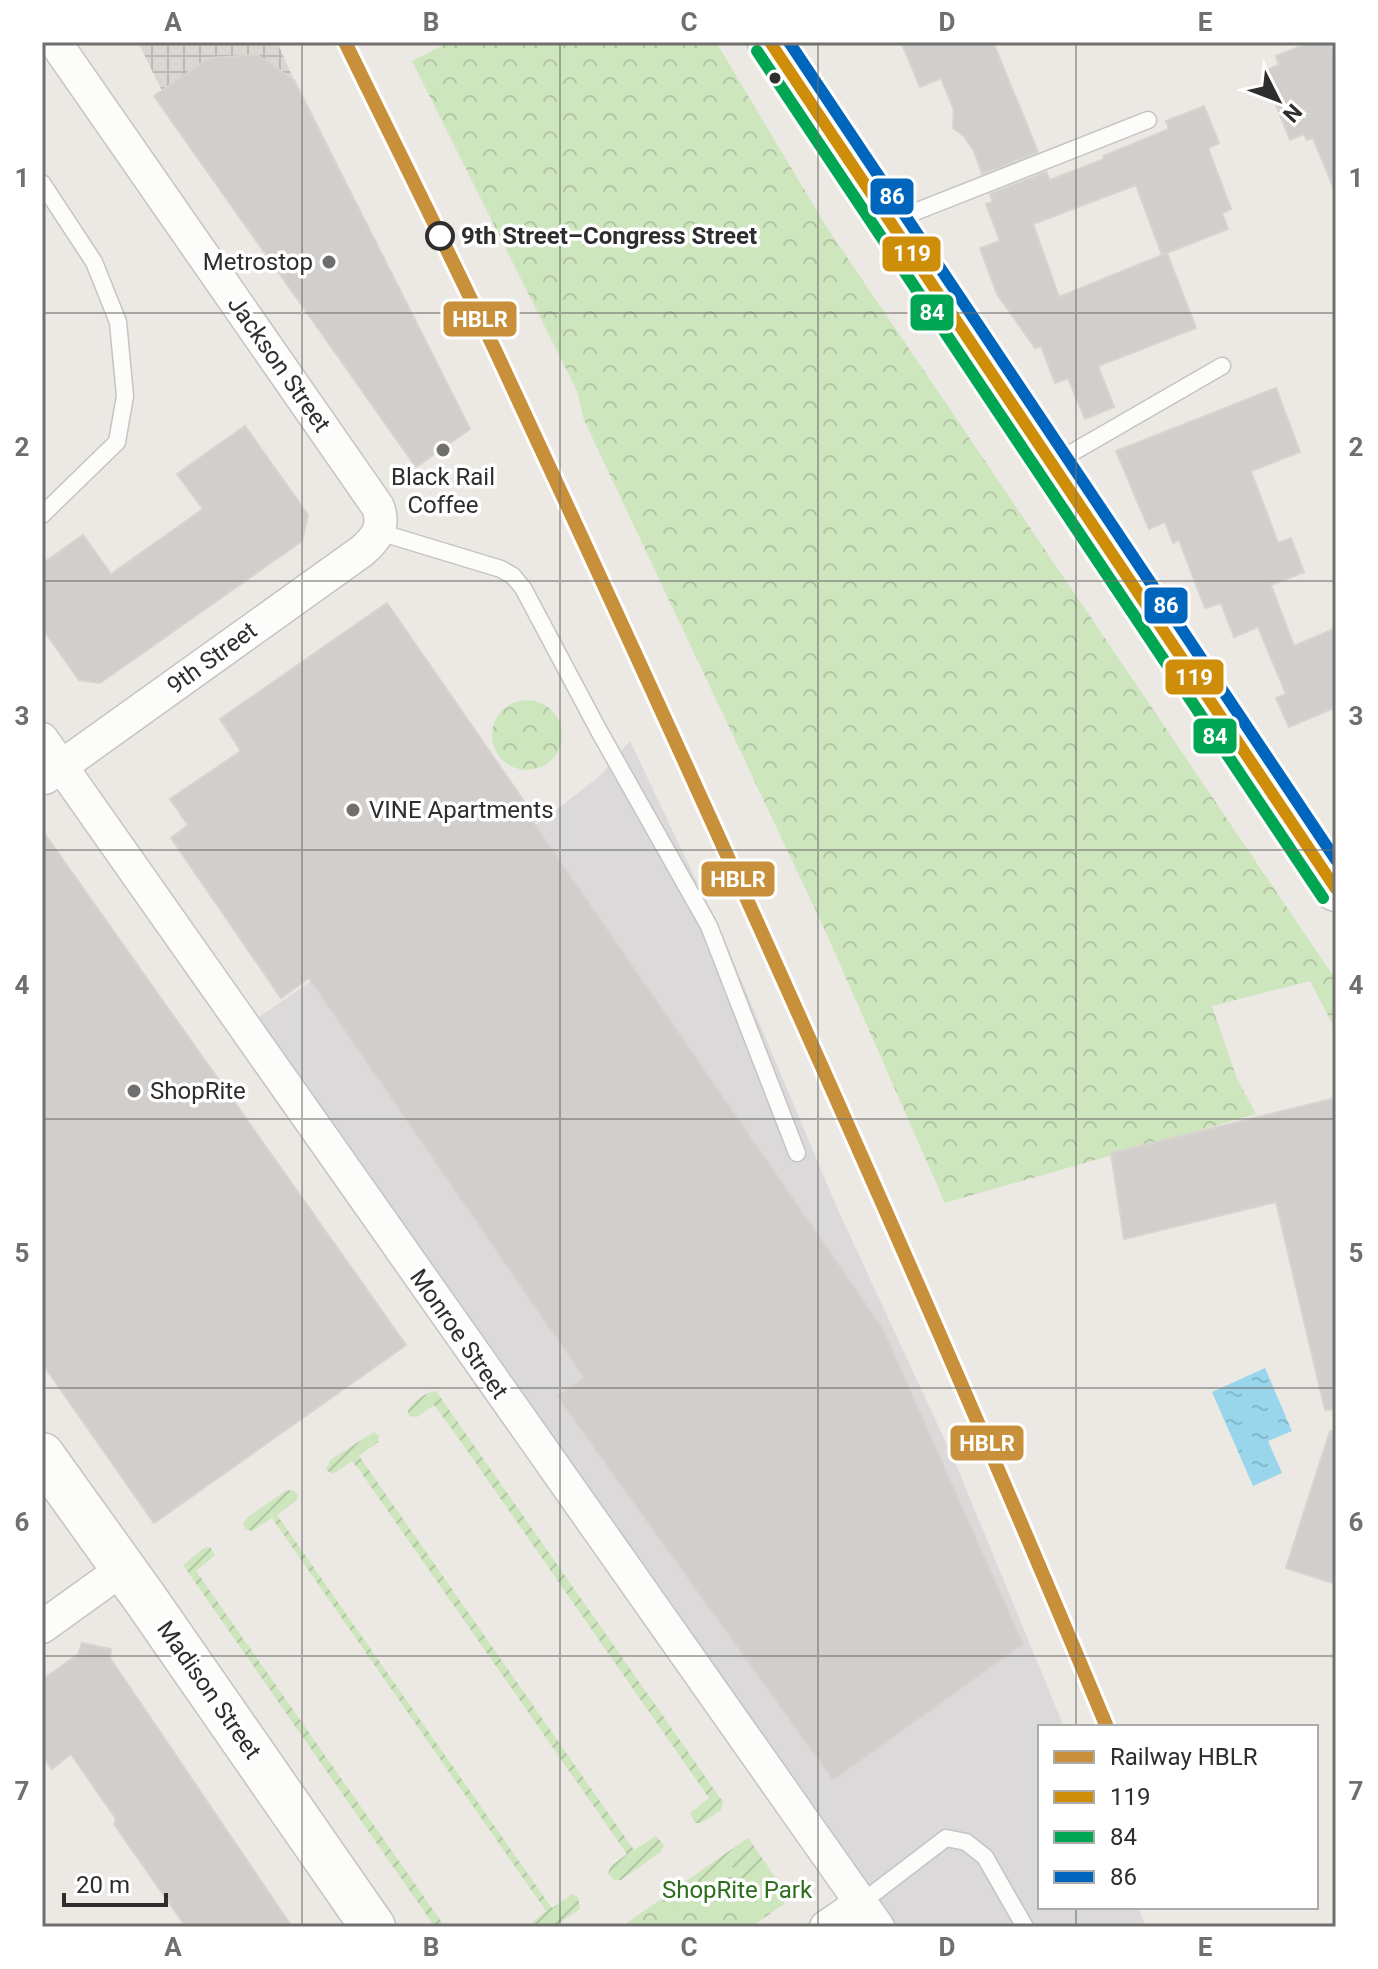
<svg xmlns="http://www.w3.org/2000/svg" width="1378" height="1969" viewBox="0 0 1378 1969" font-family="Roboto,sans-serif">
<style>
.industrial{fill:#dcd9db}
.forest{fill:url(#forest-crowns)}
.garden{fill:url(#garden-furrows)}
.plaza{fill:url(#plaza-grid)}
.water{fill:url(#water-ripples)}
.building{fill:#d1cecb;stroke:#d7d4d0;stroke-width:2}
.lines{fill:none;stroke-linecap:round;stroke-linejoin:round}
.lane-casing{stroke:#c5c4c5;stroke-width:19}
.street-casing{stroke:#c5c4c5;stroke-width:35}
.secondary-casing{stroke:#c5c4c5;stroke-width:47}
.lane{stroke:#fcfcfb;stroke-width:16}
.street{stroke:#fcfcfb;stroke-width:32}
.secondary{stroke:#fcfcfb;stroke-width:44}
.bus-1-casing{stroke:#fff;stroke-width:18}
.bus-2-casing{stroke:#fff;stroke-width:18}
.bus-3-casing{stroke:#fff;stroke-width:18}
.bus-1{stroke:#cf8e09;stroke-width:12}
.bus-2{stroke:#00a651;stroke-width:12}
.bus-3{stroke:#0065bd;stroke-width:12}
.rail-1-casing{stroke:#fff;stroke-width:20}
.rail-1{stroke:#c8903b;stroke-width:14}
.grid{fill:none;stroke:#706f6e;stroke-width:2;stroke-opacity:0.55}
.bus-dot{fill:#2e2e2e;stroke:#fff;stroke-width:3}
.stop-dot{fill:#fff;stroke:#2e2e2e;stroke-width:4}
.poi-dot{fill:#706f6e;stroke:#fff;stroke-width:3}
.labels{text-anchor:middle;stroke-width:7;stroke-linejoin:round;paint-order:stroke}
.stop-label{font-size:24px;font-weight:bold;fill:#2e2e2e;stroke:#fff;text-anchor:start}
.poi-label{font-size:24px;fill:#2e2e2e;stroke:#fff;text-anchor:start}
.street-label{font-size:24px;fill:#2e2e2e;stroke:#fff}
.park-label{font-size:24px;fill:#2c6e1b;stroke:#fff}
.line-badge{stroke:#fff;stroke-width:3}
.badge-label{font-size:22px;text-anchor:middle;font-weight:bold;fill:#fff}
.neatline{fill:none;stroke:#706f6e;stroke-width:3}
.grid-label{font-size:26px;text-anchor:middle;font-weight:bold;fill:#706f6e}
</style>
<defs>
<pattern id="forest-crowns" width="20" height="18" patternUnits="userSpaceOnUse" patternTransform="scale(2)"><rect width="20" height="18" fill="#cee6be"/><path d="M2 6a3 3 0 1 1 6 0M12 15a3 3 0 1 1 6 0" fill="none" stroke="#b1c6a4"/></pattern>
<pattern id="garden-furrows" width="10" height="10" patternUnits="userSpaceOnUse" patternTransform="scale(2)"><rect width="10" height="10" fill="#cee6be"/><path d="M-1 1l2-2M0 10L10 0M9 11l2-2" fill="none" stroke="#b1c6a4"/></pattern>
<pattern id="plaza-grid" width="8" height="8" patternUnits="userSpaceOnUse" patternTransform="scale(2)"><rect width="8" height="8" fill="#dad6d2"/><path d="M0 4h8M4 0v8" fill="none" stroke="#bbb8b5"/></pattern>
<pattern id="water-ripples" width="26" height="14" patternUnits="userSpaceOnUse" patternTransform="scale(2)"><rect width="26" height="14" fill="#99d6ec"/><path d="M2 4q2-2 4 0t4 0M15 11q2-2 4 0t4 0" fill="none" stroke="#84b8cb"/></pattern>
</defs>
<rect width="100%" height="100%" fill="#ece8e4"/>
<path class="industrial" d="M630,741l94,198 114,271 117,252 109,265h-24v180h98l8,20h-290l5,-3 -606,-904 296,-206 50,-39z"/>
<path class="forest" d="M449,42h267l110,184 510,754v51l-26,-50 -98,25 24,70 20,38 -311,89 -121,-275 -240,-508 -7,-29 -165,-330z
M492 735a35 35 0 1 1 70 0a35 35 0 1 1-70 0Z
M748,1838l38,55 -2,11 -33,23h-130z"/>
<path class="garden" d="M436,1391l287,411 -2,8 -20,13h-6l-5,-10 19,-15 -252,-362 -23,-31 -17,12 -8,-1 -1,-5c4,-9 18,-19 28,-20z
M374,1432l5,4 -1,6 -19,14 275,394 22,-14 8,9 -3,7 -40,28h-7l-6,-7 3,-7 16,-12 -267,-383 -8,-10 -19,13 -7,-4 4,-10z
M293,1490l5,5 -1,5 -20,15 267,382 8,11 20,-14 6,3 2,12 -26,18h-27l19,-16 -274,-393 -20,13 -7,-2 -2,-6 5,-6 37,-26z
M210,1547l5,8 -19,16 249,356h-10l-252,-362 21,-17z
M748,1838l21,30 -23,17 -15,-20 -61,42 -7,-10z"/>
<path class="plaza" d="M138,42h139l17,38 -37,-25 -48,3 -47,33z"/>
<path class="water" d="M1265,1368l27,63 -24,10 14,32 -29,13 -41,-94z"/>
<path class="building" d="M901,42h92l45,110 -56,22 -8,-23 -10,-15 -11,-8 1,-18 -13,-32 -21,9z
M1311,42h18l7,18 -1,131 -22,-53 -6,2 -3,-6 -14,6 -27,-68 16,-7 -3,-9z
M257,55l37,25 176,349 -54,38 -262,-371 55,-38z
M1204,106l15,37 -11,5 23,61 -9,4 6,16 -66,26 -26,-70 -103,39 26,73 108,-44 29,75 -98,38 16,41 -29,12 -17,-41 -13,5 -14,-37 -6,2 -38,-54 -17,-46 20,-7 -14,-37 7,-2 -3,-8 56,-22 4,8 54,-21 -1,-3 66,-27 -3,-8z
M1276,388l24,64 -49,19 27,72 13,-5 13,34 -33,13 23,61 42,-18v79l-47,20 -13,-29 10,-4 -28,-67 -24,10 -13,-34 -16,5 -26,-68 -6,3 -8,-21 -16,7 -33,-78z
M245,426l63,89 -6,26 -202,142 -21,-3 -37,-52v-64l41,-29 28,39 92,-65 -26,-35z
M387,603l150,217 -4,2 350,507 140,315 -190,136 -276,-384 27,-18 -275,-400 -28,20 -110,-160 17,-13 -18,-26 71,-48 -21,-32z
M42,830l364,515 -252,178 -112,-160z
M1336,1098v311l-11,1 -49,-208 -152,37 -13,-86z
M1330,1431l6,1v152l-50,-16z
M82,1643l29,6 -1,9 182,269h-106l-72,-103 2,-5 -45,-65 -19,15 -10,-14v-75l36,-26z"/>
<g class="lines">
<defs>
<path id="lane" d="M42,183l52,79 24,60 7,74 -8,46 -75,73
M892,221l256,-101
M1054,463l168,-97
M379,532l122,37 12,7 10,12 76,143 110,195 88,227
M861,1903l85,-65 20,4 19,15 40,70"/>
<path id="street" d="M42,739l836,1188
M45,778l317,-227c15,-13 23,-24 16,-44l-323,-465
M42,1627l82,-59
M826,1927l35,-24"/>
<path id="secondary" d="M770,42l566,847
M42,1455l104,145 227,327"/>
</defs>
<use href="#lane" class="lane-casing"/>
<use href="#street" class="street-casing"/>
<use href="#secondary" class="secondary-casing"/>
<use href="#lane" class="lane"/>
<use href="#street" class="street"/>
<use href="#secondary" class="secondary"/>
<defs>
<path id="bus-1" d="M770,42l566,847"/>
<path id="bus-2" d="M757,51l566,847"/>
<path id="bus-3" d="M789,42l547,818"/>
</defs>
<use href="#bus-1" class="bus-1-casing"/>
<use href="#bus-2" class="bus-2-casing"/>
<use href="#bus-3" class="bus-3-casing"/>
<use href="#bus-1" class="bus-1"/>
<use href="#bus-2" class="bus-2"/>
<use href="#bus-3" class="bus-3"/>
<defs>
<path id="rail-1" d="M345,42c57,117 116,233 170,351 205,441 405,885 592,1334"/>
</defs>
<use href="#rail-1" class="rail-1-casing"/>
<use href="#rail-1" class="rail-1"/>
</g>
<path class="grid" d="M302,42v1885M560,42v1885M818,42v1885M1076,42v1685M42,313h1294M42,581h1294M42,850h1294M42,1119h1294M42,1388h1294M42,1656h1294M1076,1907v20"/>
<circle class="bus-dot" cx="775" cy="78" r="7"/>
<circle class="stop-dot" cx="440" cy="236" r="13"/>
<g class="poi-dot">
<circle cx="329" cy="262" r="8"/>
<circle cx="443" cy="450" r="8"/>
<circle cx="353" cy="810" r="8"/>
<circle cx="134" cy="1091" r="8"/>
</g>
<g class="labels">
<g class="stop-label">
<text x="461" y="244">9th Street–Congress Street</text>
</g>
<g class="poi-label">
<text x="313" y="270" text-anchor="end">Metrostop</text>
<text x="443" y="485" text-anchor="middle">Black Rail<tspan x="443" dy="28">Coffee</tspan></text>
<text x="369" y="818">VINE Apartments</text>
<text x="150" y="1099">ShopRite</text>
</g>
<g class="street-label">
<text transform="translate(279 364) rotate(55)" y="8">Jackson Street</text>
<text transform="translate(212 658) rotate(-36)" y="8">9th Street</text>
<text transform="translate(459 1334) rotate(55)" y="8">Monroe Street</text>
<text transform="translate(209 1690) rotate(55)" y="8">Madison Street</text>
</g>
<g class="park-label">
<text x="737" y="1898">ShopRite Park</text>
</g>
</g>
<g class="line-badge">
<rect x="869" y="177" width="46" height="39" rx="8" fill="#0065bd"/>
<rect x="881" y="235" width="61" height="38" rx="8" fill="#cf8e09"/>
<rect x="909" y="293" width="46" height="39" rx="8" fill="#00a651"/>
<rect x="442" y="300" width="76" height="38" rx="8" fill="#c8903b"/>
<rect x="1143" y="586" width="46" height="39" rx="8" fill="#0065bd"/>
<rect x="1164" y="658" width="61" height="38" rx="8" fill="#cf8e09"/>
<rect x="1192" y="717" width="46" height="38" rx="8" fill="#00a651"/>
<rect x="700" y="860" width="76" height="38" rx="8" fill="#c8903b"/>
<rect x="949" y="1424" width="76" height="38" rx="8" fill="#c8903b"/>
</g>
<g class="badge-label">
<text x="892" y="204">86</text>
<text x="912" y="261">119</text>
<text x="932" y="320">84</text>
<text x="480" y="327">HBLR</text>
<text x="1166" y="613">86</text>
<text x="1194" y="685">119</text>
<text x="1215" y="744">84</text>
<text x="738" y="887">HBLR</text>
<text x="987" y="1451">HBLR</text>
</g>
<rect width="1378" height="1969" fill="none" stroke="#ffffff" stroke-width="88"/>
<rect x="1038" y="1725" width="280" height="184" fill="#ffffff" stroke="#ababab" stroke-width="2"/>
<rect x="1054" y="1751" width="40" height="12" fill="#c8903b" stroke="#ababab" stroke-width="2"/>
<text x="1110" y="1765" font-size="24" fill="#2e2e2e">Railway HBLR</text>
<rect x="1054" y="1791" width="40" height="12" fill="#cf8e09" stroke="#ababab" stroke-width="2"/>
<text x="1110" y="1805" font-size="24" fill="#2e2e2e">119</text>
<rect x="1054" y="1831" width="40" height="12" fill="#00a651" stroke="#ababab" stroke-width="2"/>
<text x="1110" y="1845" font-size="24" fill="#2e2e2e">84</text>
<rect x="1054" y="1871" width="40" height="12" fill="#0065bd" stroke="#ababab" stroke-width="2"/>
<text x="1110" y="1885" font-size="24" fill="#2e2e2e">86</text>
<g transform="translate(1278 100) rotate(132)" stroke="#ffffff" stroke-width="6" paint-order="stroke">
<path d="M0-6L14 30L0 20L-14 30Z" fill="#2e2e2e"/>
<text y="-12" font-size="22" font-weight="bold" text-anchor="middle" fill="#2e2e2e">N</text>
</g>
<path d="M64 1893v12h102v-12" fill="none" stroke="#2e2e2e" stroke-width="4"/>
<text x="76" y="1893" font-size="24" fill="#2e2e2e" stroke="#ffffff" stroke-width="6" paint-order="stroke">20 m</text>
<rect x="44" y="44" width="1290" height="1881" class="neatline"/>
<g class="grid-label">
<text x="173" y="31">A</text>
<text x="431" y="31">B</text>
<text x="689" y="31">C</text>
<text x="947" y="31">D</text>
<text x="1205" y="31">E</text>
<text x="22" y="187">1</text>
<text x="1356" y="187">1</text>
<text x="22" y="456">2</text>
<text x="1356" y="456">2</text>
<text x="22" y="725">3</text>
<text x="1356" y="725">3</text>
<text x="22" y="994">4</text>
<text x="1356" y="994">4</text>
<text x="22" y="1262">5</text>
<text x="1356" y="1262">5</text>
<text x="22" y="1531">6</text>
<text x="1356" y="1531">6</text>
<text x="22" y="1800">7</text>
<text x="1356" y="1800">7</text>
<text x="173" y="1956">A</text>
<text x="431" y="1956">B</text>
<text x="689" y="1956">C</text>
<text x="947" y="1956">D</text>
<text x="1205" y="1956">E</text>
</g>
</svg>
